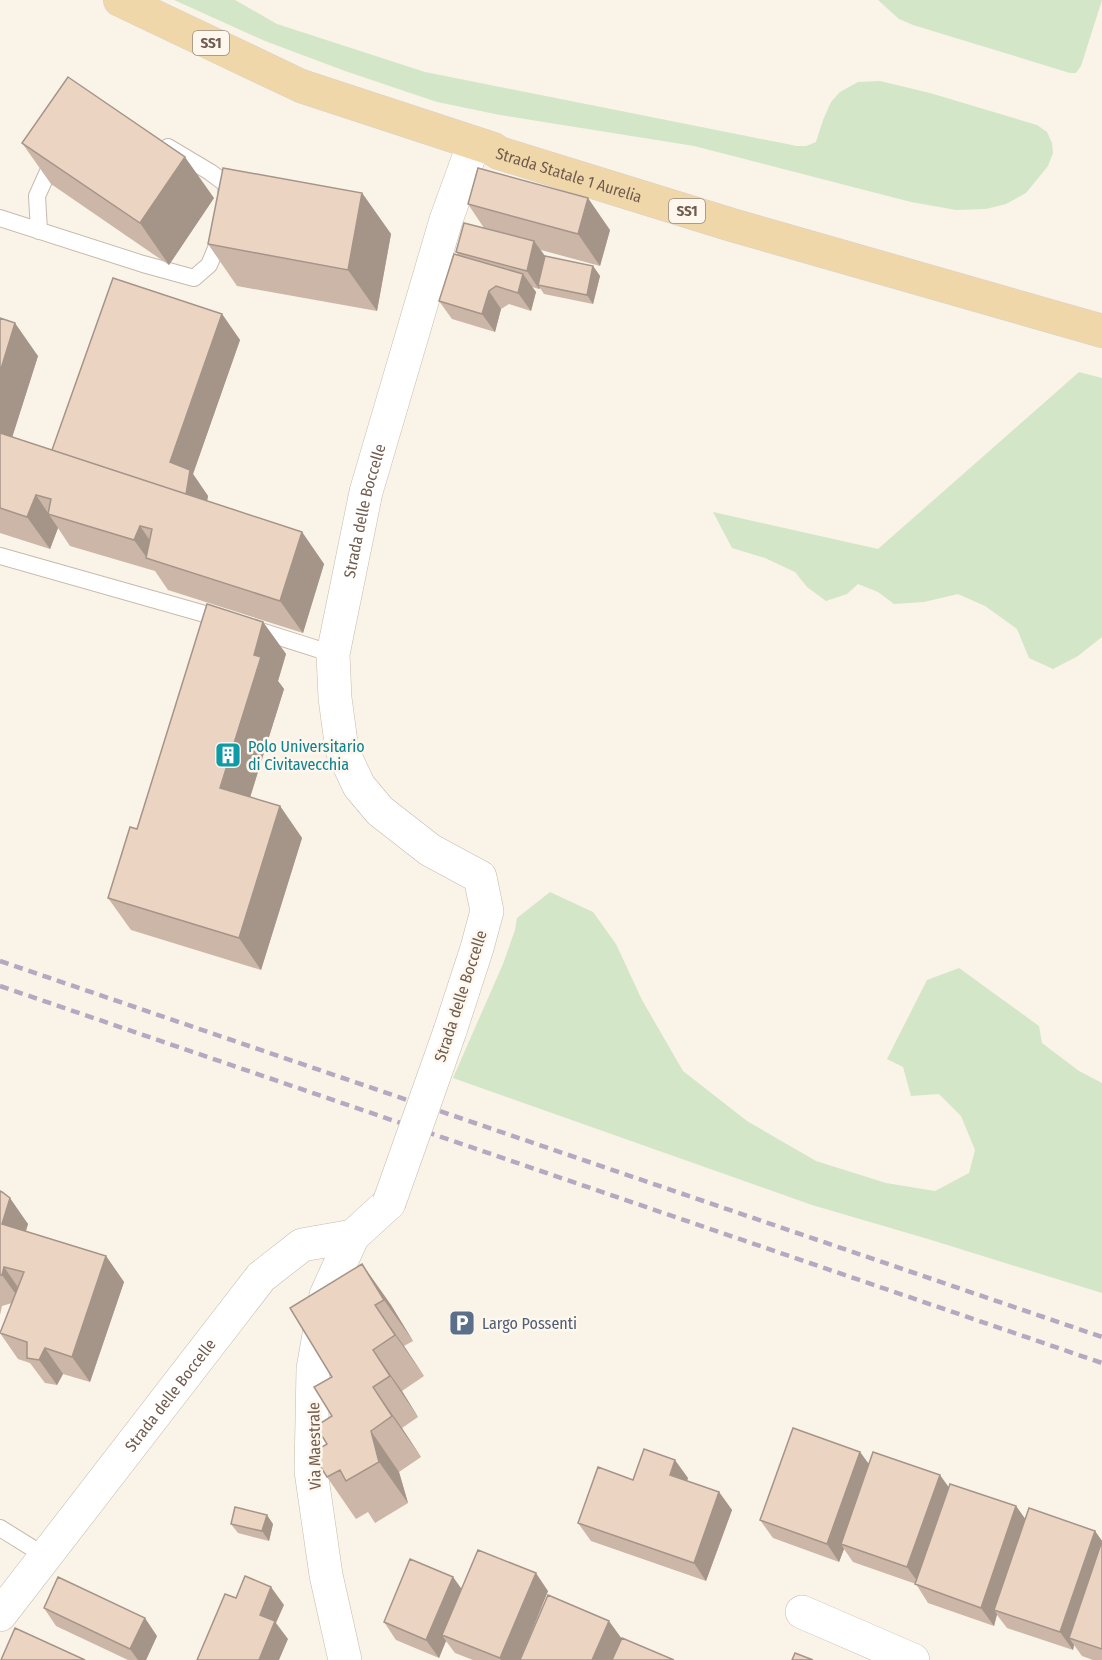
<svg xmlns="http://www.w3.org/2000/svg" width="1102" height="1660" viewBox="0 0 1102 1660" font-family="'Fira Sans Condensed',sans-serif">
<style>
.green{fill:#d4e6c8}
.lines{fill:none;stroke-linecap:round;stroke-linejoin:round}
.service-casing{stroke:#c7baad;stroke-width:18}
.minor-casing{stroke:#c7baad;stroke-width:34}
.primary-casing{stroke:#d7d1ce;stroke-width:34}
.service{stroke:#fff;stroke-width:16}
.minor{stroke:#fff;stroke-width:33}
.primary{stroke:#f0d7a9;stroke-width:33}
.rail{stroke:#b7a8c2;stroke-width:4.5;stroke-dasharray:9 6;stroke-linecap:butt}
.minor-bridge-casing{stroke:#c7baad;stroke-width:34;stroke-linecap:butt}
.minor-bridge{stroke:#fff;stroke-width:33}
.wall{fill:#cbb6a8}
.shaded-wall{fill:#a59488}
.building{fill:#ecd4c3;stroke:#a59488;stroke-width:1.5}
.labels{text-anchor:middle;stroke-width:5;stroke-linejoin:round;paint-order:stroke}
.shield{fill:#fdf7ee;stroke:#9b8a7f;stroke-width:1.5}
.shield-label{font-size:15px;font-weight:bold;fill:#715c4f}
.street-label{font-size:16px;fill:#715c4f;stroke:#fdf7ee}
.culture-label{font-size:16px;fill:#0d838f;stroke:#fdf7ee;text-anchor:start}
.service-label{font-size:16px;fill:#4e5e75;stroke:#fdf7ee;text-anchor:start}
</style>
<rect width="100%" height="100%" fill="#faf3e8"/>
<path class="green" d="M174,0h61l42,24 148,48 372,74h9l10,-4 7,-22 8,-18 9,-10 18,-10 22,-1 50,12 107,32 10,7 5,11 1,10 -5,13 -22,27 -20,11 -20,5 -30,1 -45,-8 -217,-56 -194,-31 -63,-13 -92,-31 -80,-30z
M878,0h224l-21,66 -5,7h-6l-157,-48 -14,-6z
M1079,372l23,6v259l-24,19 -25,13 -24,-11 -12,-29 -32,-23 -27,-12 -34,8 -30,2 -16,-12 -20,-8 -11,10 -21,7 -19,-14 -12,-15 -30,-14 -33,-10 -19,-36 165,37z
M550,892l43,20 23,32 26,56 41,71 64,50 69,40 70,22 49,8 34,-18 6,-23 -14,-34 -22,-22 -28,2 -8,-29 -16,-8 40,-79 32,-12 80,58 3,17 37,28 23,12v210l-174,-54 -116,-34 -359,-127 50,-114 12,-34 2,-12z"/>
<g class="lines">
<defs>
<path id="service" d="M168,147l42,25 16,12 1,16
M0,218l143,46 51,14 15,-13 13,-31
M39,231l-2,-35 18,-40
M0,556l226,64
M251,628l82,26
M0,1528l45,28"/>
<g id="minor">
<path id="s1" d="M450,1031l27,-83 10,-37 -7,-34 -50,-27 -50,-39 -21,-25 -17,-36 -7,-52 -2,-44 33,-162 80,-272 28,-77"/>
<path d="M802,1612l111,48"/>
<path id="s2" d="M0,1615l261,-338 41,-32 51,-9 36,-33"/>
<path d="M345,1660l-19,-85 -15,-104 2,-102 13,-74 27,-59"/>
</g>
<g id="primary">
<path id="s3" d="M120,0l181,86 192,63 6,4 233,72 370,106"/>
</g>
</defs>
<use href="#service" class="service-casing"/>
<use href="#minor" class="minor-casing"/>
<use href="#primary" class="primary-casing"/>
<use href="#service" class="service"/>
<use href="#minor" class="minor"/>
<use href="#primary" class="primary"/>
<path class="rail" d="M0,961l1102,376
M0,986l1102,377"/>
<defs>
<path id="minor-bridge" d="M389,1203l61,-172"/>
</defs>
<use href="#minor-bridge" class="minor-bridge-casing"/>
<use href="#minor-bridge" class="minor-bridge"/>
</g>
<path class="wall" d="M22,143l192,55 -45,67 -118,-81z
M362,193l29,41 -14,77 -140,-25 -29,-42z
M468,204l142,26 -10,36 -59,-16 4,6 48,10 7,10 -7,28 -49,-10 -4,-6 -1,1 -7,-2 4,5 -5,19 -22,-7 -8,5 -6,23 -43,-13 -13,-18 20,-45 -3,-4 28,-24z
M222,314l18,26 -47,134 15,22 -1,5 95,31 22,32 -21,69 -135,-43 -13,-19 -85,-25 -12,-18 -8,21 -50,-16v-215l38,38 -26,81 40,13z
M263,622l23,32 -8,27 6,8 -34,108 30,9 22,32 -41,132 -130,-40 -23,-32 29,-69z
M0,1191l28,33 -2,7 80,25 18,26 -34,100 -27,-8 -6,11 -12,-2 -15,-20 -12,-4 -18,-26 12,-30 -10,3 -2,9z
M362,1264l29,41 22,36 -9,5 20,30 -22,15 16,26 -16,11 19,29 -22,15 9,31 -33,20 -7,-11 -12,7 -29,-42v-33l5,-28v-39z
M860,1452l9,12 80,24 67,18 9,14 70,11 7,10v119h-9l-11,-4 -8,-11 -1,5 -66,-22 -10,-13 -3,11 -66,-23 -12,-19 -63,-22 -9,-13 -5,13 -66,-24 -13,-18z
M688,1478l-1,3 32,11 13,18 -26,71 -115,-40 -13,-18 55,-43z
M231,1524h42l-4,17 -31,-8z
M453,1577l8,12 87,2 -28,69h-47l-18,-7 -9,-12 -7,17 -43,-18 -12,-18z
M44,1608l113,28 -11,24h-18l-72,-34z"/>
<path class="shaded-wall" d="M185,157l29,41 -45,67 -29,-42z
M362,193l29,41 -14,77 -29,-41z
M588,198l22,32 -10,36 -22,-32z
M534,241l13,18 -9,26 2,3 -1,1 -12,-18z
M593,266l7,10 -7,28 -6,-9z
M523,274l13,18 -5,19 -13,-18z
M489,291l12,18 -6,23 -13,-18z
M222,314l18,26 -47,134 15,22 -5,28 -18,-25 -15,-37z
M15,323l23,33 -33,104 -5,-7v-81z
M36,495l22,33 -8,21 -23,-32z
M140,526l22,32h-15l-13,-18z
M302,532l22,32 -21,69 -23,-32z
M263,622l23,32 -8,27 6,8 -41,131 -23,-32 34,-133z
M280,806l22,32 -41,132 -22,-32z
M10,1198l18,26 -8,25 -18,-25z
M106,1256l18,26 -34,100 -18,-25z
M362,1264l29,41 22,36 -29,-41z
M4,1267l18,26 -2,7 -18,-25z
M375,1305l29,41 20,30 -29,-41z
M45,1348l18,26 -6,11 -18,-25z
M373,1350l29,41 16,26 -28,-41z
M373,1387l29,41 19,29 -29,-41z
M371,1431l28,41 9,31 -29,-41z
M860,1452l13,18 -32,74 3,5 -5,13 -12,-18z
M675,1460l13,18 -6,15 -12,-18z
M940,1475l13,18 -33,92 -13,-18z
M719,1492l13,18 -26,71 -12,-18z
M1016,1506l13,18 -35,86 3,4 -3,12 -13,-18z
M267,1515l6,9 -4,17 -7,-10z
M1095,1531l7,10 -33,97 5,7 -1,5 -13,-18z
M536,1573l12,18 -28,69h-19l-1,-2z
M453,1577l13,18 -24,40 4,6 -7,17 -13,-18z
M271,1587l13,18 -8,18 12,16 -9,21h-20l1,-45z
M145,1618l12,18 -11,24h-8l-8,-11z
M609,1621l13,18 -9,21h-21z"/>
<path class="building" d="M68,77l117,80 -45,66 -118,-80z
M223,168l139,25 -14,77 -140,-26z
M478,168l110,30 -10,36 -110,-30z
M464,223l70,18 -7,30 -71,-19z
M454,254l69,20 -5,19 -22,-7 -7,5 -7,23 -43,-13z
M545,256l48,10 -6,29 -49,-10z
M113,278l109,36 -52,148 20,8 -4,24 -134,-44z
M0,318l15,5 -15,49z
M0,433l302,99 -22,69 -134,-43 6,-29 -12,-3 -6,14 -86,-26 3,-15 -15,-4 -9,22 -27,-9z
M207,604l56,18 -9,33 7,2 -41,131 60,18 -41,132 -131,-40 22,-71 7,2z
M0,1191l2,1 8,6 -8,26 104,32 -34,101 -27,-9 -6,12 -12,-2v-16l-27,-9 24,-61 -20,-5 -2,8h-2z
M362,1264l22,36 -9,5 20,30 -22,15 17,26 -17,11 19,29 -21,15 8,31 -33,19 -6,-11 -13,7 -15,-24 15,-9 -11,-18 16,-10 -18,-29 18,-10 -42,-69z
M793,1428l67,24 -33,92 -67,-24z
M644,1449l31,11 -5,15 49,17 -25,71 -116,-40 20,-56 35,13z
M873,1452l67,23 -33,92 -66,-23z
M950,1484l66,22 -35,102 -66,-24z
M235,1507l32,8 -5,16 -31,-7z
M1029,1508l66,23 -35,101 -66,-22z
M1102,1541v108l-33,-11z
M478,1550l58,23 -36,85 -58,-23z
M410,1559l43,18 -27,63 -42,-18z
M245,1576l26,11 -11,28 15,6 -16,39h-62l28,-66 11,4z
M58,1577l87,41 -15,31 -86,-41z
M548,1595l61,26 -17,39h-72z
M15,1628l70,32h-84z
M622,1638l52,22h-62z
M795,1653l18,7h-21z"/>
<defs>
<symbol id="building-square" viewBox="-11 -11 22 22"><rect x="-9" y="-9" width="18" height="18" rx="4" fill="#0f9aa8" stroke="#fdf7ee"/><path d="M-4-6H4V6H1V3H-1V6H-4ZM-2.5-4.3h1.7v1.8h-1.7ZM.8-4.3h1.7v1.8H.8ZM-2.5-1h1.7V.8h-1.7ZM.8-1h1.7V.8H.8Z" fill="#fff"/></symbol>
<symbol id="parking-square" viewBox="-11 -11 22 22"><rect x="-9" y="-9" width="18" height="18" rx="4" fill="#5c6f8a" stroke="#fdf7ee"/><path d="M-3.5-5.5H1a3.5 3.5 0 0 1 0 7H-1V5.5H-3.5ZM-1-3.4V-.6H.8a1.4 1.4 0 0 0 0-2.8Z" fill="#fff"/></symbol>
</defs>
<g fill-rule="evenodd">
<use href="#building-square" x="213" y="740" width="30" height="30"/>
<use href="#parking-square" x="447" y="1308" width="30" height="30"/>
</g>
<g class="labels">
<g class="shield">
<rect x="193" y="31" width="36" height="24" rx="4.5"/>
<rect x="669" y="199" width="36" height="24" rx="4.5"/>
</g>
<g class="shield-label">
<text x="211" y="48">SS1</text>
<text x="687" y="216">SS1</text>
</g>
<g class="street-label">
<text dy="6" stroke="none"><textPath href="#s3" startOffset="483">Strada Statale 1 Aurelia</textPath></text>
<text dy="6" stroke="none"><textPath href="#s1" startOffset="596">Strada delle Boccelle</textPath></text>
<text transform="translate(460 996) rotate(-72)" y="6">Strada delle Boccelle</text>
<text dy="6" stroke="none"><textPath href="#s2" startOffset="278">Strada delle Boccelle</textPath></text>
<text transform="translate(314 1446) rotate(-91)" y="6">Via Maestrale</text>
</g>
<g class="culture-label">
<text x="248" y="752">Polo Universitario<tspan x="248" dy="18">di Civitavecchia</tspan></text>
</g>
<g class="service-label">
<text x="482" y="1329">Largo Possenti</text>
</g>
</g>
</svg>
